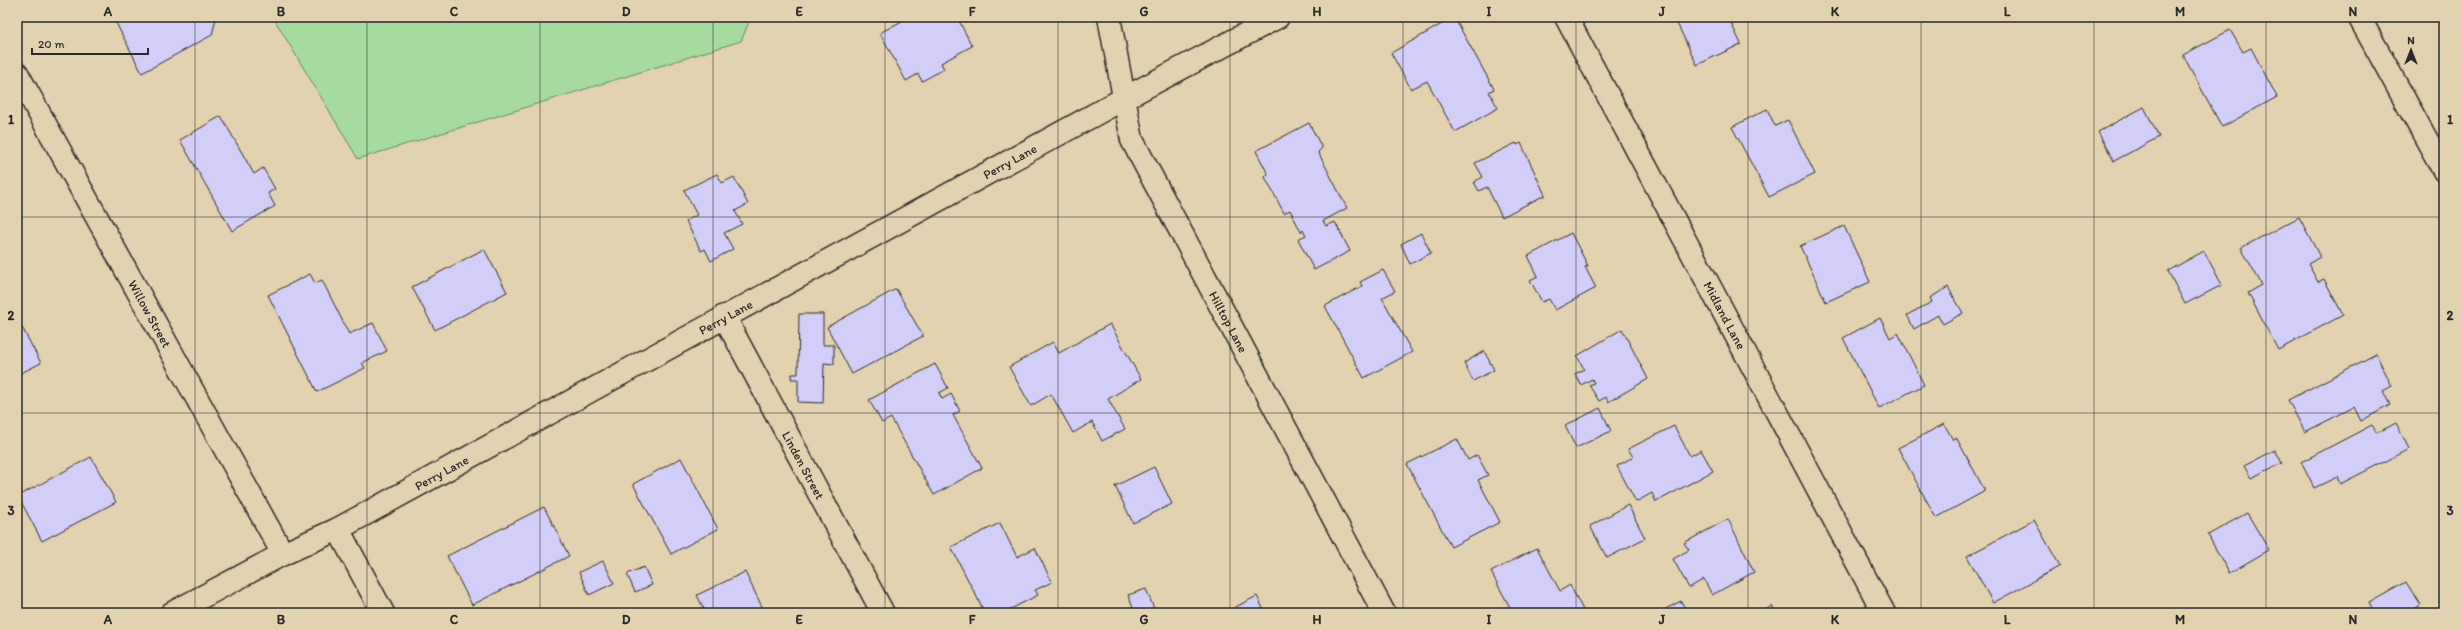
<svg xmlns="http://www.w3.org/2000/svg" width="2461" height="630" viewBox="0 0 2461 630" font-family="Itim,sans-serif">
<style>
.green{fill:#a6db9e;stroke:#688364}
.building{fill:#d3cef7;stroke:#2b2b2b}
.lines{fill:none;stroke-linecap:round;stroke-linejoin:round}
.minor-casing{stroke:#2b2b2b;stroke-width:25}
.minor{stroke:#e3d2af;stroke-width:22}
.grid{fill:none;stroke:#2b2b2b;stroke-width:1;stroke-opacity:0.55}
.labels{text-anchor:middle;stroke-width:3.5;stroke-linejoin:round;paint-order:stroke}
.street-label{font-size:13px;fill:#2b2b2b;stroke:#e3d2af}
.neatline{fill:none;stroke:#2b2b2b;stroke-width:1.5}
.grid-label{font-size:13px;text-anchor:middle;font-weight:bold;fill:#2b2b2b}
</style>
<rect width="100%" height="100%" fill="#e3d2af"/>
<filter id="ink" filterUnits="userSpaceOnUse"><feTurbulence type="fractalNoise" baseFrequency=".025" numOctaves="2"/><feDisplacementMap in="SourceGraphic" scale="8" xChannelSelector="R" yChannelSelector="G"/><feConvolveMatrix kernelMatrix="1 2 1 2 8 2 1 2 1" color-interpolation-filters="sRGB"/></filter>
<g filter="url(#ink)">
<path class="green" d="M273,17h478l-10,24 -383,118z"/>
<path class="building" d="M113,17h102l1,1 -4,17 -70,38z
M909,17h23l3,5 9,-5h13l15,29 -31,17 3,6 -22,12 -4,-7 -12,7 -26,-48z
M1454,17l40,72 -5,3 9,16 -43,24 -28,-51 -16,8 -20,-36z
M1674,17h54l13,27 -44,21z
M2230,30l13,22 8,-4 26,49 -55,30 -39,-72z
M2144,107l15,30 -45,24 -16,-29z
M1767,109l8,17 13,-6 27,54 -46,23 -37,-70z
M221,116l33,58 9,-6 12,21 -7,4 7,13 -43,25 -52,-91z
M1309,123l13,25 -4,4 29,56 -24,13 3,5 9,-4 15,29 -36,19 -16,-31 8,-4 -3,-5 -2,2 -11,-22 -6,3 -19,-36 3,-3 -12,-23z
M1516,143l1,2 4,-2 24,52 -43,22 -15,-30 -8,4 -5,-9 9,-5 -8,-14z
M717,174l5,9 12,-6 14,27 -13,7 7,13 -18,9 9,16 -22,12 -6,-12 -4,2 -15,-30 11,-6 -13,-25z
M2299,217l21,40 -12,7 10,18 6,-3 19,36 -65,35 -30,-57 14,-8 -21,-37z
M1844,226l26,56 -44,20 -26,-56z
M1421,233l10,20 -21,11 -9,-20z
M1571,233l17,33 -3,1 11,21 -41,22 -6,-11 -7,3 -12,-22 8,-4 -10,-20z
M484,249l23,43 -72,38 -23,-43z
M2204,251l18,34 -37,19 -17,-33z
M1383,270l12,21 -13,7 30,54 -48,26 -39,-72 37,-20 -2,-4z
M310,274l5,9 7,-3 27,54 24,-11 14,28 -25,12 3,5 -48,24 -49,-97z
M1948,287l15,26 -20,11 -5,-9 -24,14 -7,-14 25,-13 -2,-4z
M896,289l27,47 -71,38 -25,-47z
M799,314h24v31h11v19l-10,-1 -1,40 -25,-1v-23h-7l1,-5h6z
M17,318l24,45 -24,12z
M1880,318l10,20 8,-5 26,52 -45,23 -36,-70z
M1110,324l31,55 -33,20 17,30 -23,12 -10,-19 -19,11 -22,-39 -20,12 -22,-39 44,-25 6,11z
M1622,329l26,50 -40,23 -2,-5 -7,4 -10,-16 5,-2 -2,-4 -11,6 -6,-11 9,-5 -7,-13z
M1484,351l10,19 -21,11 -9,-18z
M2376,354l16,32 -9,5 7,14 -29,16 -7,-14 -49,25 -17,-32z
M935,364l13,24 -9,5 3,6 9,-5 9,17 -7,4 29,53 -48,27 -43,-77 -9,5 -13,-23z
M1600,408l11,23 -35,17 -11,-22z
M2396,423l13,26 -69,35 -3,-7 -23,11 -13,-26 71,-37 5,8z
M1944,424l9,16 3,-3 29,54 -49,27 -38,-70z
M1674,426l16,30 11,-6 12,21 -57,31 -4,-9 -16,9 -19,-36 16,-9 -5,-8z
M1457,439l11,21 9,-5 11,20 -10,5 22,42 -49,25 -44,-83z
M2275,450l7,13 -31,15 -7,-12z
M91,457l25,45 -74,39 -24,-45z
M681,458l37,71 -47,25 -38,-70z
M1154,467l18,37 -39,19 -18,-37z
M1628,505l17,33 -38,20 -17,-32z
M544,507l25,49 -97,49 -25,-49z
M2247,513l22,37 -40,23 -21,-38z
M1728,519l26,53 -42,23 -8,-16 -15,9 -16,-29 16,-9 -5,-7z
M2034,520l26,46 -67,37 -26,-47z
M1000,523l17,34 18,-9 17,34 -17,8 3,5 -35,18h-18l-34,-66z
M1537,548l23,43 10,-6 13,25 -6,3h-64l-22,-41z
M603,561l11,22 -25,12 -10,-23z
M644,567l8,18 -17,7 -8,-18z
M745,572l20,41h-59l-9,-18z
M2406,582l14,23 -14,8h-32l-5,-10z
M1146,589l9,22 -20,2 -7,-18z
M1257,596l8,17h-41z
M1681,601l6,12h-29z
M1772,606l4,7h-16z"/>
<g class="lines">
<defs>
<g id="minor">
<path id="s1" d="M1109,17l23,123 252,473"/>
<path id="s2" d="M1566,17l318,596"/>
<path d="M2359,17l85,154"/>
<path id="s3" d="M17,73l266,481"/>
<path id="s4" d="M724,316l159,297"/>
<path d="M338,529l45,84"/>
<path id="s5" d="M172,613l111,-59 55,-25 785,-430 155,-82"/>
</g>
</defs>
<use href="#minor" class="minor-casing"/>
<use href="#minor" class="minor"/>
</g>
</g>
<path class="grid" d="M195,17v596M367,17v596M540,17v596M713,17v596M885,17v596M1058,17v596M1230,17v596M1403,17v596M1576,17v596M1748,17v596M1921,17v596M2094,17v596M2266,17v596M17,217h2427M17,413h2427"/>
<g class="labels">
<g class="street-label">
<text dy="5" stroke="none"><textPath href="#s5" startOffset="952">Perry Lane</textPath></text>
<text dy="5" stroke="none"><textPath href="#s3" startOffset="275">Willow Street</textPath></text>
<text dy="5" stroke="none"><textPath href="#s2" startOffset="338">Midland Lane</textPath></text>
<text dy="5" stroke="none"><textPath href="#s5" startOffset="628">Perry Lane</textPath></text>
<text dy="5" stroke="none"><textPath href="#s1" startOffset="331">Hilltop Lane</textPath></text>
<text dy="5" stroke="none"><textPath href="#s4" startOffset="169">Linden Street</textPath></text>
<text dy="5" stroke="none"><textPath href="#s5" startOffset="304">Perry Lane</textPath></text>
</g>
</g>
<rect width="2461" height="630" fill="none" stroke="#e3d2af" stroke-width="44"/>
<g transform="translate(2411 50)" stroke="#e3d2af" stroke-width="3" paint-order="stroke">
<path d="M0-3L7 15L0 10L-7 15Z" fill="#2b2b2b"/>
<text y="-6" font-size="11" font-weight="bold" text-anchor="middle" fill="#2b2b2b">N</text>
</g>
<path d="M32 48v6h116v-6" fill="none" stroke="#2b2b2b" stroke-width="2"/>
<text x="38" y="48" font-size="12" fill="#2b2b2b" stroke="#e3d2af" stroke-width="3" paint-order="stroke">20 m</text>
<rect x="22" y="22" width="2417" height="586" class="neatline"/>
<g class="grid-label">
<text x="108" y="16">A</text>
<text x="281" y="16">B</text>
<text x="454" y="16">C</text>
<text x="626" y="16">D</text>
<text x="799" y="16">E</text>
<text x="972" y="16">F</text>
<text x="1144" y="16">G</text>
<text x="1317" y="16">H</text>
<text x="1489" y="16">I</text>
<text x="1662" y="16">J</text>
<text x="1835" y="16">K</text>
<text x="2007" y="16">L</text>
<text x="2180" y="16">M</text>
<text x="2353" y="16">N</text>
<text x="11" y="124">1</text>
<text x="2450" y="124">1</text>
<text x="11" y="320">2</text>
<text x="2450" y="320">2</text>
<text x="11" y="515">3</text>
<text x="2450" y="515">3</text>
<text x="108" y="624">A</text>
<text x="281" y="624">B</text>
<text x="454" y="624">C</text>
<text x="626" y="624">D</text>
<text x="799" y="624">E</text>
<text x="972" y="624">F</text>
<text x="1144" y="624">G</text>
<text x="1317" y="624">H</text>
<text x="1489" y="624">I</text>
<text x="1662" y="624">J</text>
<text x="1835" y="624">K</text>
<text x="2007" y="624">L</text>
<text x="2180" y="624">M</text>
<text x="2353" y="624">N</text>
</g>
</svg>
